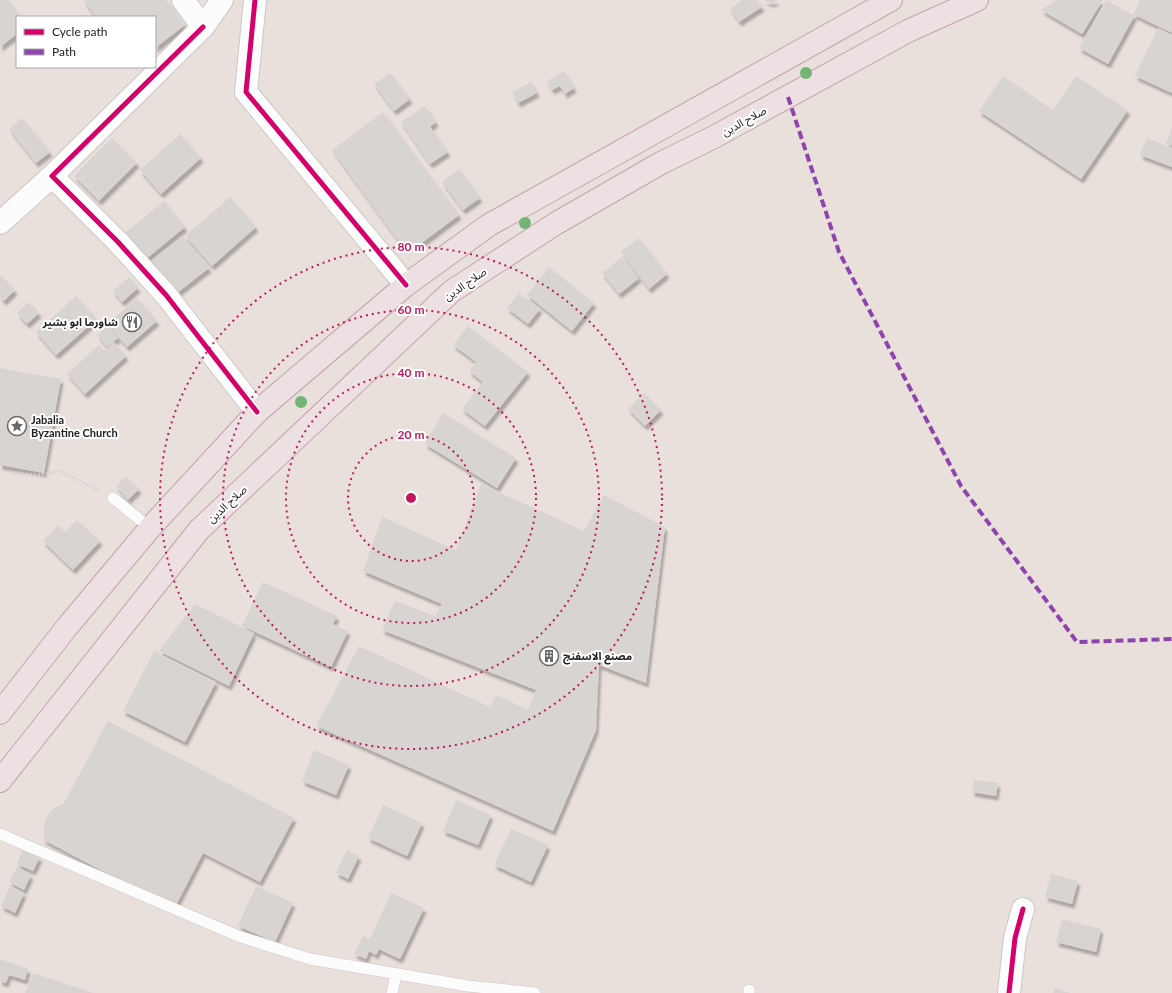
<svg xmlns="http://www.w3.org/2000/svg" width="1172" height="993" viewBox="0 0 1172 993" font-family="Lato,'Noto Sans Arabic',sans-serif">
<style>
.military{fill:#eae0db;fill-rule:evenodd}
.building{fill:#d7d4d2;filter:url(#shadow)}
.lines{fill:none;stroke-linecap:round;stroke-linejoin:round}
.lane-casing{stroke:#c9c8c7;stroke-width:12}
.street-casing{stroke:#c9c8c7;stroke-width:24}
.highway-casing{stroke:#c5a2ac;stroke-width:24}
.path{stroke:#dccecd;stroke-width:2.5;stroke-dasharray:2 2;stroke-linecap:butt}
.lane{stroke:#fdfcfc;stroke-width:11}
.street{stroke:#fdfcfc;stroke-width:22}
.highway{stroke:#ece0e2;stroke-width:22}
.quiet{stroke:#8e44ad;stroke-width:4;stroke-dasharray:8 4;stroke-linecap:butt}
.cycleway-casing{stroke:#fff;stroke-width:8}
.cycleway{stroke:#d6006c;stroke-width:5}
.tree{fill:#73b476}
.ring{fill:none;stroke:#c2185b;stroke-width:2;stroke-dasharray:2 4}
.labels{text-anchor:middle;stroke-width:4;stroke-linejoin:round;paint-order:stroke}
.street-label{font-size:11px;fill:#222;stroke:#fff}
.poi-label{font-size:11px;font-weight:bold;fill:#222;stroke:#fff;text-anchor:start}
.centre{fill:#c2185b;stroke:#fff;stroke-width:2}
.ring-label{font-size:12px;text-anchor:middle;font-weight:bold;fill:#c2185b;stroke:#fff;stroke-width:4;stroke-linejoin:round;paint-order:stroke}
</style>
<defs>
<filter id="shadow"><feDropShadow dx="2.5" dy="4.5" stdDeviation="1" flood-color="#0004"/></filter>
</defs>
<rect width="100%" height="100%" fill="#f0eeeb"/>
<path class="military" d="M0,0h1172v993h-1172zM17,17h138v50h-138z"/>
<path class="building" d="M0,0h8l13,17h-4v17l-17,13z
M83,0h83l19,25 -30,23v-31h-59z
M742,0h15l5,7 -23,15 -9,-13z
M762,0h16l-6,3z
M1056,0h47l-21,34 -41,-24z
M1106,0l27,15 7,-15h32v33l-37,-18 -27,49 -29,-16z
M1158,28l14,7v58l-37,-17z
M564,71l10,17 -9,6 -5,-8 -8,4 -5,-9z
M390,73l20,26 -16,12 -20,-27z
M1003,76l50,34 23,-34 52,34 -47,69 -102,-68z
M531,82l6,11 -19,10 -6,-11z
M425,106l11,16 -6,5 18,25 -18,12 -29,-42z
M383,112l76,103 -40,30 -19,-2 -68,-93z
M22,118l28,34 -14,11 -27,-34z
M1172,127v19l-6,-3z
M180,134l21,24 -40,36 -21,-24z
M112,138l25,25 -38,38 -25,-25z
M1147,138l25,10v19l-32,-12z
M459,169l21,29 -17,12 -21,-28z
M230,197l26,30 -44,39 -27,-30z
M164,201l21,26 -39,32 -21,-26z
M183,236l26,32 -32,25 -26,-32z
M639,238l28,36 -18,15 -28,-37z
M622,257l17,21 -20,16 -17,-21z
M549,267l45,36 -22,28 -45,-36z
M0,275l15,15 -11,11 -4,-4z
M129,277l9,11 -16,14 -9,-11z
M519,293l21,16 -12,15 -21,-16z
M76,296l21,23 -41,36 -20,-23z
M137,298l20,23 -30,26 -20,-23z
M29,302l10,11 -12,11 -10,-11z
M107,326l11,12 -11,9 -10,-12z
M468,326l60,46 -43,54 -23,-17 21,-27 -14,-11 7,-9 -23,-17z
M114,342l12,14 -41,38 -18,-20 32,-29 5,6z
M0,368l61,11 -17,94 -44,-8z
M644,393l17,17 -16,16 -17,-17z
M443,413l73,45 -19,30 -72,-44z
M126,476l13,13 -11,11 -12,-14z
M481,484l103,47 20,-36 61,32 -19,156 -47,-18 -3,65 -43,101 -237,-105 43,-80 131,61 7,-12 31,15 8,-20 -154,-60 13,-29 40,15 7,-12 -79,-33 19,-54 74,33z
M77,520l23,21 -27,29 -30,-29 15,-16 7,7z
M263,582l74,34 -4,8 15,7 -17,36 -89,-41z
M195,604l59,29 -25,53 -70,-35z
M154,651l62,31 -31,60 -62,-31z
M108,721l186,97 -34,64 -57,-29 -29,56 -130,-69v-14l3,-10 6,-7 11,-6z
M314,750l35,15 -13,30 -34,-14z
M974,780l24,3 -2,13 -24,-4z
M456,800l35,15 -13,30 -35,-14z
M383,805l39,18 -15,33 -39,-18z
M511,829l37,16 -17,37 -37,-17z
M23,850l17,7 -7,14 -16,-7z
M347,850l12,6 -11,23 -12,-6z
M17,867l14,8 -7,15 -15,-8z
M1051,874l27,7 -6,23 -27,-7z
M10,886l14,7 -9,20 -14,-7z
M256,886l37,17 -18,39 -37,-16z
M391,893l33,15 -24,51 -21,-10 -3,6 -7,-4 -3,8 -12,-5 9,-18 7,3z
M1062,919l39,10 -5,23 -40,-10z
M0,959l28,10 -3,11 -16,-5 -3,8 -6,-2z
M33,973l60,20h-68z
M1055,988l15,5h-17z"/>
<g class="lines">
<defs>
<path id="lane" d="M113,498l37,30
M0,834l238,102 72,23 158,27 67,7
M392,993l4,-18
M749,993v-3"/>
<path id="street" d="M183,0l20,27 19,-27
M255,0l-9,92 160,193
M203,27l-151,149 66,66 48,53 91,117
M0,223l52,-47
M1009,993l6,-55 8,-29"/>
<path id="highway" d="M0,713l67,-86 83,-99 107,-116 149,-127 83,-60 402,-225
M0,781l199,-251 253,-239 103,-67 106,-61 53,-26 194,-106 69,-31"/>
</defs>
<use href="#lane" class="lane-casing"/>
<use href="#street" class="street-casing"/>
<use href="#highway" class="highway-casing"/>
<path class="path" d="M14,473l26,2 19,-4 41,20"/>
<use href="#lane" class="lane"/>
<use href="#street" class="street"/>
<use href="#highway" class="highway"/>
<path class="quiet" d="M788,97l51,155 122,234 116,156 95,-3"/>
<defs>
<path id="cycleway" d="M255,0l-9,92 160,193
M203,27l-151,149 66,66 48,53 91,117
M1009,993l6,-55 8,-29"/>
</defs>
<use href="#cycleway" class="cycleway-casing"/>
<use href="#cycleway" class="cycleway"/>
</g>
<g class="tree">
<circle cx="806" cy="73" r="6"/>
<circle cx="525" cy="223" r="6"/>
<circle cx="301" cy="402" r="6"/>
</g>
<g class="ring">
<circle cx="411" cy="498" r="63"/>
<circle cx="411" cy="498" r="125"/>
<circle cx="411" cy="498" r="188"/>
<circle cx="411" cy="498" r="251"/>
</g>
<defs>
<symbol id="restaurant-ring" viewBox="-11 -11 22 22"><circle r="9.5" fill="#fff" stroke="#6a6968" stroke-width="1.5"/><path d="M-5-6h1v4h1v-4h1v4h1v-4h1v5L-1.5 .5V6h-2V.5L-5-1ZM5-6V6H3V1.5H1.5Q1.5-4 5-6Z" fill="#6a6968"/></symbol>
<symbol id="sight-ring" viewBox="-11 -11 22 22"><circle r="9.5" fill="#fff" stroke="#6a6968" stroke-width="1.5"/><path d="M0-6L1.8-2.2L6-1.7L2.9 1.2L3.7 5.4L0 3.3L-3.7 5.4L-2.9 1.2L-6-1.7L-1.8-2.2Z" fill="#6a6968"/></symbol>
<symbol id="building-ring" viewBox="-11 -11 22 22"><circle r="9.5" fill="#fff" stroke="#6a6968" stroke-width="1.5"/><path d="M-4-6H4V6H1V3H-1V6H-4ZM-2.5-4.3h1.7v1.8h-1.7ZM.8-4.3h1.7v1.8H.8ZM-2.5-1h1.7V.8h-1.7ZM.8-1h1.7V.8H.8Z" fill="#6a6968"/></symbol>
</defs>
<g fill-rule="evenodd">
<use href="#restaurant-ring" x="121" y="311" width="22" height="22"/>
<use href="#sight-ring" x="6" y="415" width="22" height="22"/>
<use href="#building-ring" x="538" y="645" width="22" height="22"/>
</g>
<g class="labels">
<g class="street-label">
<text transform="translate(744 121) rotate(-29)" y="4">صلاح الدين</text>
<text transform="translate(465 284) rotate(-35)" y="4">صلاح الدين</text>
<text transform="translate(227 504) rotate(-43)" y="4">صلاح الدين</text>
</g>
<g class="poi-label">
<text x="118" y="326" text-anchor="end">شاورما ابو بشير</text>
<text x="31" y="424">Jabalia<tspan x="31" dy="13">Byzantine Church</tspan></text>
<text x="563" y="660">مصنع الاسفنج</text>
</g>
</g>
<circle cx="411" cy="498" r="6" class="centre"/>
<g class="ring-label">
<text x="411" y="251">80 m</text>
<text x="411" y="314">60 m</text>
<text x="411" y="377">40 m</text>
<text x="411" y="439">20 m</text>
</g>
<rect x="16" y="16" width="140" height="52" fill="#ffffff" stroke="#a7a7a7"/>
<rect x="24" y="29" width="20" height="6" fill="#d6006c" stroke="#a7a7a7"/>
<text x="52" y="36" font-size="12" fill="#222222">Cycle path</text>
<rect x="24" y="49" width="20" height="6" fill="#8e44ad" stroke="#a7a7a7"/>
<text x="52" y="56" font-size="12" fill="#222222">Path</text>
</svg>
